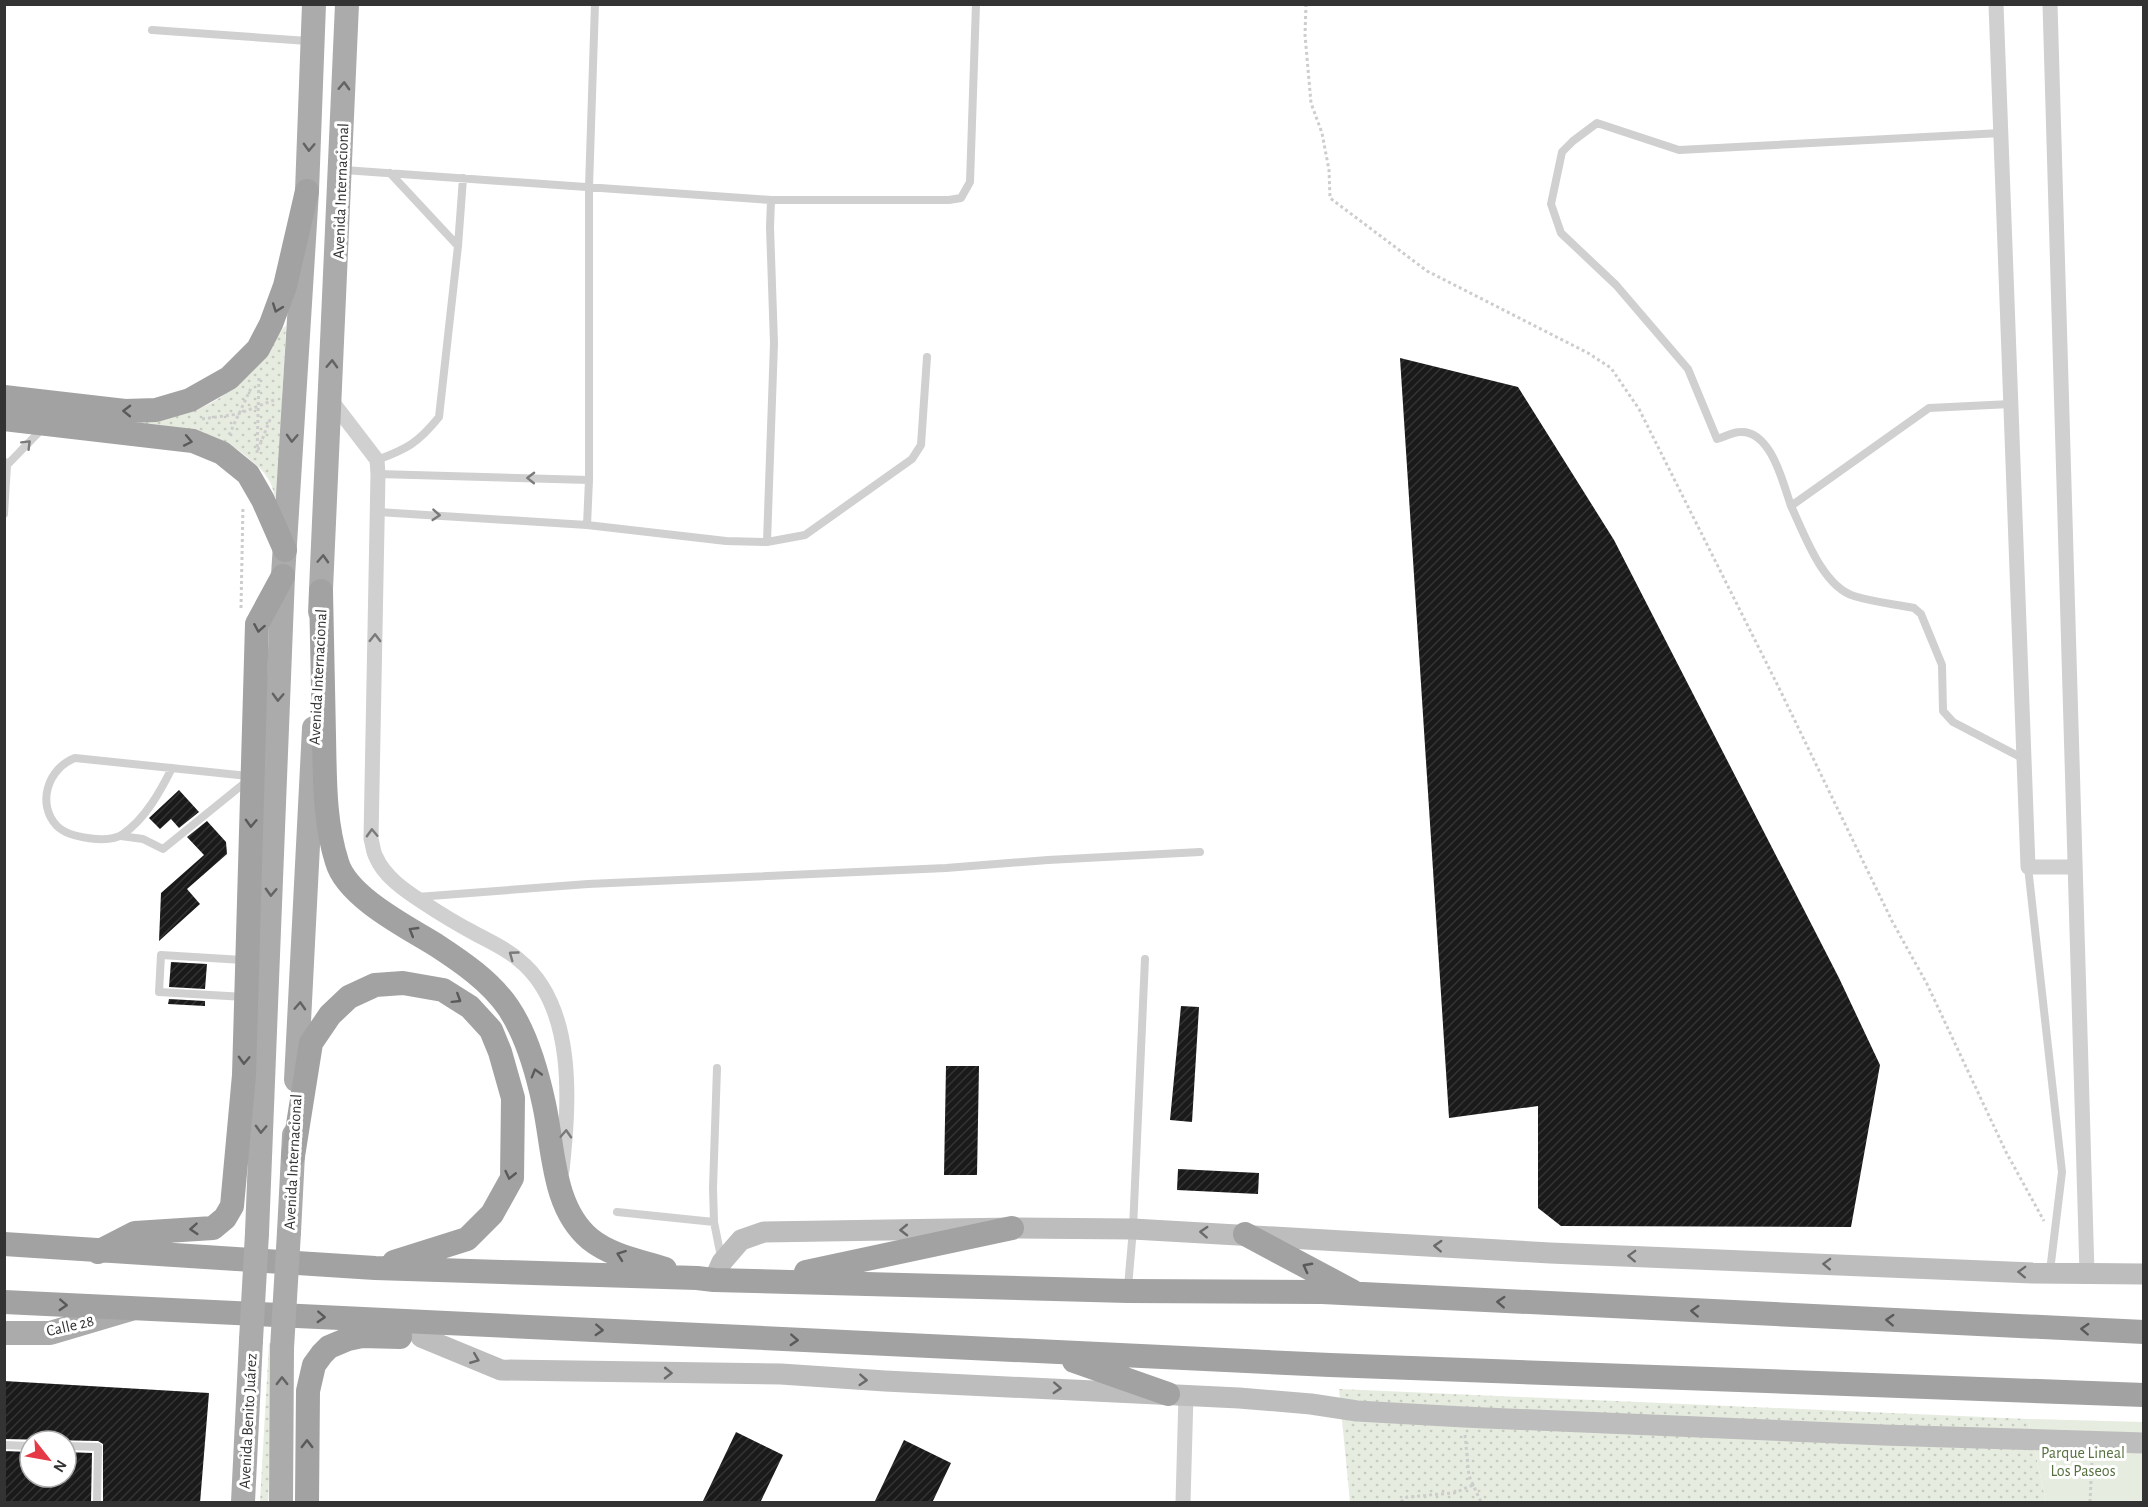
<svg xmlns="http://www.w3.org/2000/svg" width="2148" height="1507" viewBox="0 0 2148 1507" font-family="'Alegreya Sans',sans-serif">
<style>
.grass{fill:url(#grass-dots)}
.green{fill:#e6ecdf}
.building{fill:url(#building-hatch)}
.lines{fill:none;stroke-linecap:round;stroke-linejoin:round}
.path{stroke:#cdcdcd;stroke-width:3;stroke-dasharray:3 3;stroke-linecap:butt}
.service{stroke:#d0d0d0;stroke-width:8}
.minor{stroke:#d0d0d0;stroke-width:15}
.secondary{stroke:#bdbdbd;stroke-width:21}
.primary{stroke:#ababab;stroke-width:24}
.trunk{stroke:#a2a2a2;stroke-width:24}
.primary-bridge{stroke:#ababab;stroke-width:24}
.oneway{stroke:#636363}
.oneway2{stroke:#5a5a5a}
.oneway3{stroke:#7a7a7a}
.oneway4{stroke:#6a6a6a}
.labels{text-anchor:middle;stroke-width:6;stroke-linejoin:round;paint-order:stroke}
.street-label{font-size:16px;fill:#333;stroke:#fff}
.park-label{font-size:16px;fill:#56703f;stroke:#fff}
</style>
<defs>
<pattern id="grass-dots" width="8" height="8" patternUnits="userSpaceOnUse" patternTransform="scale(1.5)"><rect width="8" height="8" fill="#e6ecdf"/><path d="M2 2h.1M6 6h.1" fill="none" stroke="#c6cbc0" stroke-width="1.8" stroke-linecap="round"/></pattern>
<pattern id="building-hatch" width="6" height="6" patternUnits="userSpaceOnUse" patternTransform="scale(1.5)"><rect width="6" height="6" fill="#1a1a1a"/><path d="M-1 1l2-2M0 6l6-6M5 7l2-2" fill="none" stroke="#333"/></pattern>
</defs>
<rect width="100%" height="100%" fill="#fff"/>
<path class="grass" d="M286,326l-9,171h-2c-3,-15 -10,-25 -22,-35 -34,-32 -68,-31 -112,-37v-6c17,-2 36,-3 51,-8 43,-14 68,-48 92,-84z
M269,1343h6l-7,159h-8z
M1339,1389l689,30 18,83h-696z"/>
<path class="green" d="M2028,1419l115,3v80h-97z"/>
<path class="building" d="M1400,358l118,29 96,153 225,438 41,87 -29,162 -290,-1 -23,-18v-102l-89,12z
M179,790l20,22 -20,16 -8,-9 -11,10 -11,-11z
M207,821l19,21 1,12 -40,35 13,15 -41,37 2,-48 43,-38 -17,-18z
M171,962l36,2 -2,25 -36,-2z
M169,999l36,2v5l-37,-2z
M1181,1006l18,1 -7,115 -22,-2z
M946,1066h33l-2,109h-33z
M1178,1169l81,4 -1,21 -81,-4z
M4,1381l205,12 -9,110h-97v-59l-5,-3 -94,-2z
M736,1432l47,23 -23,48h-58z
M904,1440l47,23 -19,40h-58z
M4,1451l26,1v25h36v-25l26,1 -1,50h-87z"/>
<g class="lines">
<path class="path" d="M1306,4l-1,31 6,68 11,30 7,37 1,28 97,73 161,82 23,15 28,41 140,279 113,233 35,63 79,168 38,69
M202,419l36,-5 36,-14
M229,435l23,-49
M258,450l13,-33
M257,453l2,-75
M241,608l2,-102
M1465,1435l4,41 12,26
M1401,1502l6,-5 47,-4 19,-8
M2090,1502l2,-41"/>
<path class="service" d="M152,30l156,11
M2001,133l-322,17 -82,-27 -24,18 -11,11 -11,52 10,29 55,52 72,84 29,70c7,-2 16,-7 23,-7 31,-2 43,51 51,74l138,-98 82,-4
M344,170l427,30 -1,27 4,116 -7,199
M390,173l68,73
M771,200h178l12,-2 9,-16 6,-178
M377,460c30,-11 41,-17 62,-43l19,-171 5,-68
M7,465l35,-36
M378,474l211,6
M1791,506c13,27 31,80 63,90 19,6 40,8 60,12l7,6 21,51 1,46 10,11 71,37
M378,512l209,13 139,16 41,1 38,-7 107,-76 9,-14 6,-88
M4,514l3,-49 -2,-3
M587,525l2,-45v-293l6,-183
M172,768c-12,24 -27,51 -49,66 -14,10 -54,4 -66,-8 -21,-22 -9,-58 18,-68l173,18
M121,836l22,3 20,10 84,-68
M2028,867l34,305 -12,99
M417,897l171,-13 358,-16 102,-8 152,-8
M243,960l-82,-5 -2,37 86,5
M717,1068l-4,120 1,34 7,35
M617,1212l97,10
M1128,1287l5,-58 12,-270
M4,1445l26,1
M66,1446l32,1 -1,55"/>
<path class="minor" d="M1996,4l32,863h47
M2050,4l37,1269
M331,400l46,60 1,14 -7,365c2,6 2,13 5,18 8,19 28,33 45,44 18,12 36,23 55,33 15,8 31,15 43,26 58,47 50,145 43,211
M1183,1502l3,-107"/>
<path class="secondary" d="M714,1280l8,-18 19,-22 23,-8 248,-4 121,1 417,24 483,20 111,1
M421,1337l80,33 280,4 104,7 354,17 72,6 46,7 107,6 419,18 261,8"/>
<path class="primary" d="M320,612l27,-608
M296,1080l18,-352
M289,1232l5,-97
M257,1233l26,-657 24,-385 7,-187
M4,1333h46l81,-24
M243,1502l8,-162
M281,1502l1,-154"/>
<path class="trunk" d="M4,397l121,14 31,-1 34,-10 39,-22 29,-29 13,-25 14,-38 22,-95
M4,419l189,22 29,12 26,21 15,26 22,50
M321,591c1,48 2,97 3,145 1,43 0,85 13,126 10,35 70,65 99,83 26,17 54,36 72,62 19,28 29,64 36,97 10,45 8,103 46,135 21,17 50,22 75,30
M293,1156l18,-113 19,-28 19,-18 26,-12 28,-2 40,7 27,17 21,23 9,22 13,46 -1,80 -20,36 -25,25 -73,23
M1245,1234l107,57
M4,1244l371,24 322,10 17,2 414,11 194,1 822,40
M98,1252l37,-19 78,-5 12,-10 7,-12 12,-131 13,-451 26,-48
M806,1272l206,-44
M4,1302l1326,63 814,30
M1074,1361l94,33
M307,1502l1,-111 6,-26 8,-11 7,-7 19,-8 14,-3 38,1"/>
<path class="primary-bridge" d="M251,1340l6,-107
M282,1348l7,-116"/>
</g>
<defs><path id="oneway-chevron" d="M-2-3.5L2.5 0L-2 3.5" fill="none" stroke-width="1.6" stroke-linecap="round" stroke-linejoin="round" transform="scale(1.5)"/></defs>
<g class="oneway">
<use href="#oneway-chevron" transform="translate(344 86) rotate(-88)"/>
<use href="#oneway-chevron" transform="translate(309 147) rotate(92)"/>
<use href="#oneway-chevron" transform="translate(332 364) rotate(-88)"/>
<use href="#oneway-chevron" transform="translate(292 438) rotate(93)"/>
<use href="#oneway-chevron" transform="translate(323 559) rotate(-87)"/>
<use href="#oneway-chevron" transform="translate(278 697) rotate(92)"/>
<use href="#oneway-chevron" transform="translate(271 892) rotate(92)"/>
<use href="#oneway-chevron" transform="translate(300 1006) rotate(-87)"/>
<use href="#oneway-chevron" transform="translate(261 1129) rotate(92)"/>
<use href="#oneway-chevron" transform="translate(282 1381) rotate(-90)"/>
</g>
<g class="oneway2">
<use href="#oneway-chevron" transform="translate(277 308) rotate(110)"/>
<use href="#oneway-chevron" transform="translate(127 411) rotate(-179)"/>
<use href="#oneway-chevron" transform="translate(188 441) rotate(11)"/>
<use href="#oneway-chevron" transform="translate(259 628) rotate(100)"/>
<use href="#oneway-chevron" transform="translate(251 823) rotate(92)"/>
<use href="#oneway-chevron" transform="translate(413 931) rotate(-149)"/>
<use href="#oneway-chevron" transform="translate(457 999) rotate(32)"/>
<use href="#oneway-chevron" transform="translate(244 1060) rotate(92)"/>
<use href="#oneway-chevron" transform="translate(536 1073) rotate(-106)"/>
<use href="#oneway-chevron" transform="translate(510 1175) rotate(103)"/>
<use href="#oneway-chevron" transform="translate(194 1229) rotate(176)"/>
<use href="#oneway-chevron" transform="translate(621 1255) rotate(-160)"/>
<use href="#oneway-chevron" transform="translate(1307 1267) rotate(-152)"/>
<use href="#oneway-chevron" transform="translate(1501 1302) rotate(-177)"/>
<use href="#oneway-chevron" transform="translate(63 1305) rotate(3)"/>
<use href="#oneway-chevron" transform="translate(1695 1311) rotate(-177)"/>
<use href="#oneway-chevron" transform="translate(321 1317) rotate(3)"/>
<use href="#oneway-chevron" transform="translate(1890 1320) rotate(-177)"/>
<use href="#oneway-chevron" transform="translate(2085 1329) rotate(-177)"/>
<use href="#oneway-chevron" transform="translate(599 1330) rotate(3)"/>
<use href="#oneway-chevron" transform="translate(794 1340) rotate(3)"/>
<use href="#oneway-chevron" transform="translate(307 1444) rotate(-90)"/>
</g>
<g class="oneway3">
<use href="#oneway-chevron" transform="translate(27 444) rotate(-45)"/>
<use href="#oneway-chevron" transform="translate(531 478) rotate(-179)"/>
<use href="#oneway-chevron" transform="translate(436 515) rotate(4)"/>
<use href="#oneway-chevron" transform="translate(375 638) rotate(-89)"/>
<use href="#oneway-chevron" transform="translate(372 833) rotate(-92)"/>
<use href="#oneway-chevron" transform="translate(513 955) rotate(-144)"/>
<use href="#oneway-chevron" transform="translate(566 1134) rotate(-87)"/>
</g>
<g class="oneway4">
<use href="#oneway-chevron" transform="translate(904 1230) rotate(179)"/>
<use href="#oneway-chevron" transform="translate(1204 1232) rotate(-177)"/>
<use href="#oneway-chevron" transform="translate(1438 1246) rotate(-177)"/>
<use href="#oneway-chevron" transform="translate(1632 1256) rotate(-178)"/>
<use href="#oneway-chevron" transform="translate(1827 1264) rotate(-178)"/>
<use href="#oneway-chevron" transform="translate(2022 1272) rotate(-178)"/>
<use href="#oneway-chevron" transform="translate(475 1359) rotate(22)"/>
<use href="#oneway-chevron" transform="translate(668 1373) rotate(1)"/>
<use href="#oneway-chevron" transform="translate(863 1380) rotate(4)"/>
<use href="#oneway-chevron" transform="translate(1057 1388) rotate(3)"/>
</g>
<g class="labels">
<g class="street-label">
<text transform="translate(340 191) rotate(-88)" y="6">Avenida Internacional</text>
<text transform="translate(317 677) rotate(-87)" y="6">Avenida Internacional</text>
<text transform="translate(292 1162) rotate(-87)" y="6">Avenida Internacional</text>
<text transform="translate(70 1325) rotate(-13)" y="6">Calle 28</text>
<text transform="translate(247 1421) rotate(-87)" y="6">Avenida Benito Juárez</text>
</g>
<g class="park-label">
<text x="2083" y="1458">Parque Lineal<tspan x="2083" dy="18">Los Paseos</tspan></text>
</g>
</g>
<rect width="2148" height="1507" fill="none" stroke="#333333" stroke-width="12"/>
<g transform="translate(48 1459) rotate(121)"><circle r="28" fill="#ffffff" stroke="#adadad" stroke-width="1.5"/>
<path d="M0-4.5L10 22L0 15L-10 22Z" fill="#e63946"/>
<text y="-9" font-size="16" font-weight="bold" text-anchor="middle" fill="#333333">N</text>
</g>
</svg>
